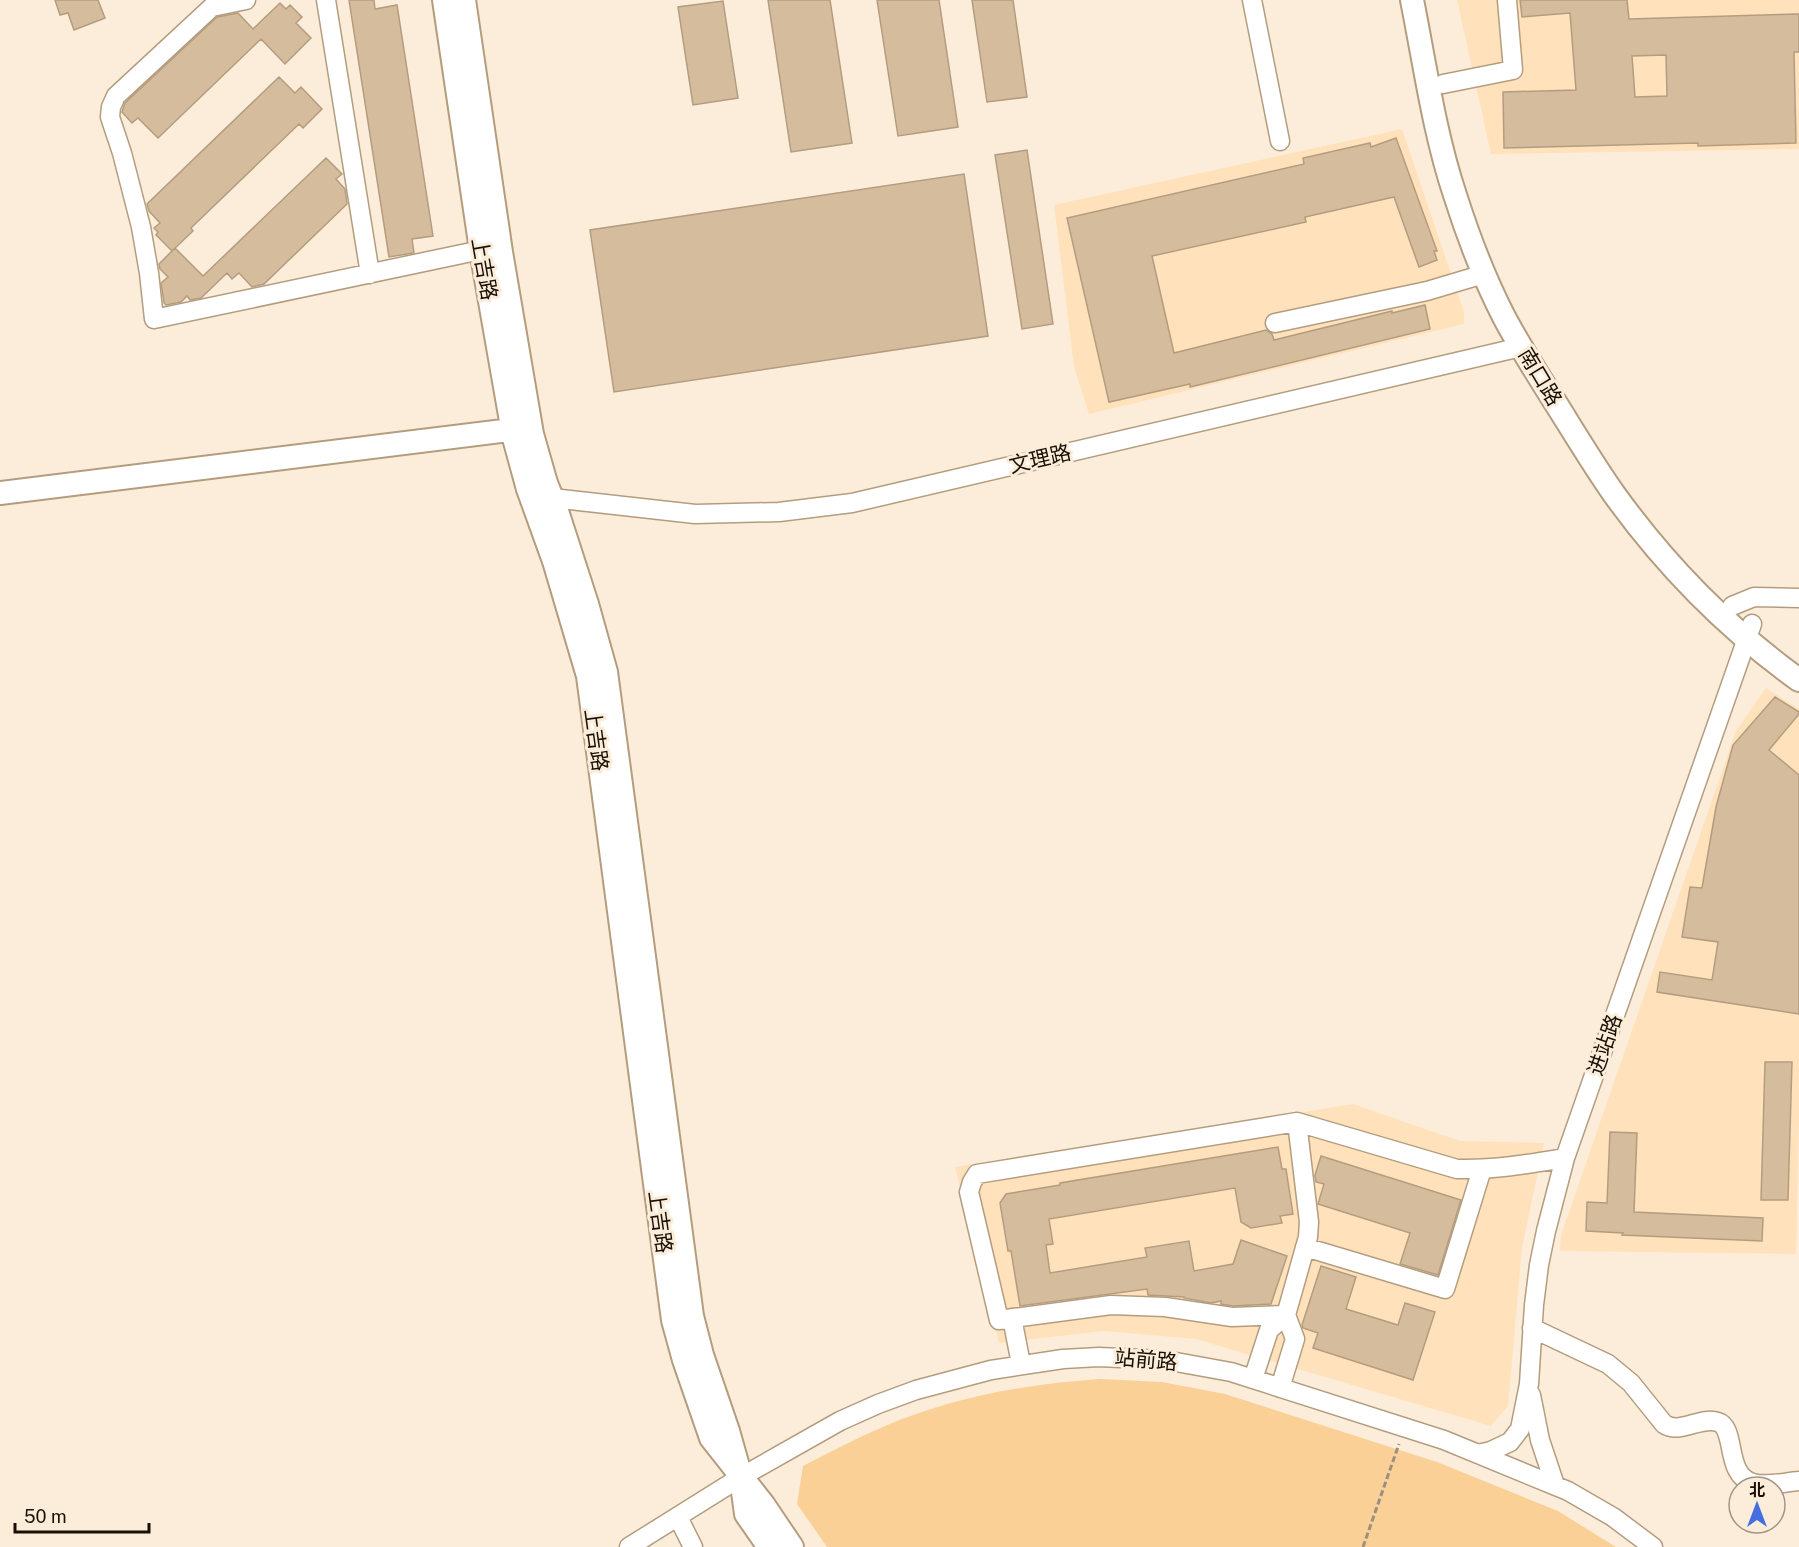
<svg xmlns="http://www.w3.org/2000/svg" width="1799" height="1547" viewBox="0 0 1799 1547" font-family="'Public Sans','Noto Sans SC',sans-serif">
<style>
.built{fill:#ffe1bb}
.green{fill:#fad097}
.building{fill:#d4bc9d;stroke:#b49d7f;stroke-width:1.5;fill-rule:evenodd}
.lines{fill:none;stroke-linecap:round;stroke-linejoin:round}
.minor-casing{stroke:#b49d7f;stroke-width:21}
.major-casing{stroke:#b49d7f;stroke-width:26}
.path{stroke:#9b8f80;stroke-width:3;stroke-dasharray:6 3;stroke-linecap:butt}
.minor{stroke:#fff;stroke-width:18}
.major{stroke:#fff;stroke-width:22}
.labels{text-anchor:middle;stroke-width:6;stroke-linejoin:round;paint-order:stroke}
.street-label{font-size:21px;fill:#181005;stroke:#fcedda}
</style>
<rect width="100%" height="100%" fill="#fcedda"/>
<path class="built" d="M1457,0h342v149l-308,5z
M1402,129l62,183v12l-375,90 -15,-47 -20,-162z
M1766,688l33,21v410l-3,135 -236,-3 1,-16 175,-504z
M1353,1104l107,37 84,2 -22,105 -14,158 -17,20 -295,-87 -93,-8 -104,12 -44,-176z"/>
<path class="green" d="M1100,1379l62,3 63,12 212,68 121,49 58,36h-789l-30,-43 6,-38c27,-14 54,-28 82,-40 69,-29 141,-42 215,-47z"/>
<path class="building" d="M55,0h43l7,18 -31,12 -6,-17 -8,2z
M349,0h25l1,9 22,-4 36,231 -21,3 2,14 -25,4z
M768,0h62l22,143 -61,9z
M877,0h62l19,127 -60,9z
M972,0h41l14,97 -40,5z
M1520,0h107l2,19 170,-5v38h-5l2,91 -98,3v-3l-194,5 -1,-56 73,-2 -6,-77 -48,4zM1666,55l1,41 -32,1 -3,-41z
M723,1l15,97 -45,7 -15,-98z
M280,3l6,6 4,-4 12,12 -6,6 15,15 -26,26 -24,-25 -103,99 -20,-20 -6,5 -10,-11 3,-9 92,-86 21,-4 15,16z
M279,77l16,16 6,-6 21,22 -19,19 -4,-4 -108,104 2,3 -21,20 -16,-16 2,-3 -4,-4 6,-5 -11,-12 -2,-7z
M1396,138l41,113h-3l3,9 -18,7 -25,-70 -89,20 1,5 -154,34 22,97 92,-23 6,4 2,6 118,-29v2l33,-8 5,24 -240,58v-3l-81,18 -42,-184 237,-54 -1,-6 67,-15 1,4z
M1027,150l26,174 -31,5 -27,-174z
M326,158l16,16 -6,5 9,10 2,15 -83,80 -12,3 -13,-14 -7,6 -5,-6 -26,25 -11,2 -3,-4 -6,6 -15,3 -2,-2 -3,-20 7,-6 -8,-8 -1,-5 16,-16 28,28z
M964,174l24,162 -374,56 -24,-162z
M1775,697l24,15v2l-30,36 30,25v239l-142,-22 3,-20 52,8 6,-38 -36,-5 8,-50 12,1 14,-81 17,-62z
M1765,1062h27l-4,138h-27z
M1610,1132l27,1 -3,79 129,6 -1,23 -140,-6 1,-2 -37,-2 1,-29 20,1z
M1278,1147l4,22h4l7,45 -13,2 2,7 -31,5 -10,-6 -6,-34 -186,31 4,25 -7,1 4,28 97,-16 -2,-9 44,-7 5,30 39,-7 8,-24 46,16 -16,48 -38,2 -12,-2v-3l-10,2 -27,-5v-1l-36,-2 -1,-6 -127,17 -9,-55h-3l-8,-48 6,-9 54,-9v-2z
M1321,1156l140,44 -23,75 -38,-11 10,-31 -92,-29 6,-20 -8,-2 -1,-7z
M1321,1266l35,11 -10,32 52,16 7,-22 30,9 -22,68 -100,-32 5,-15 -15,-5 -1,-3z"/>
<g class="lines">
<defs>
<path id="minor" d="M246,0l-34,7 -96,89 -5,11 -1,10 12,36 19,74 8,46 5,46 327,-69
M326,0l44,274
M1252,0l28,141
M1443,84l70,-14 -6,-70
M1275,323l152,-32 57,-17
M552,498l143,16 84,-2 73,-9 669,-156
M1732,606l22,-9 45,1
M1305,1247l140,42 37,-120
M1286,1315l-54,2 -67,-10 -54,-2 -112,15 -30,-128 3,-10 5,-8 320,-52 160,47c37,1 72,-5 108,-11
M1012,1318l9,46
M1532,1328l76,36 23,19 33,41c16,11 36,-8 54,-2 19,6 6,53 35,61 13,4 32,-1 46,-2
M1253,1379l16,-49 17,-15 22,-78 1,-15 -12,-100
M1280,1388l15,-49 -9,-24
M1531,1395l9,45 15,45
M1478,1454l13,-3 19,-9 10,-13 9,-45 5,-79 5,-40 7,-34 19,-73 187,-534
M678,1517l15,30
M629,1547l112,-70 99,-56 38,-17 38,-14 75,-20 72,-11 36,-2 66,3 66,12 213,68 124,51 45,26 40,30"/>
<path id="major" d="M444,0l37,250 33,188 14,51 26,72 34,115 85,644 11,40 27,78 52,66 29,43
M464,0l37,252 31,182 14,49 10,25 31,96 19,68 86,644 10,39 26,76 13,46 5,37 23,33
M1412,0c13,65 22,132 43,195 13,41 29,83 49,122 17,32 37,63 56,93 18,29 35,57 54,84 51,71 114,135 185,186
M0,493l526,-65"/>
</defs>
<use href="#minor" class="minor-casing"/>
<use href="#major" class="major-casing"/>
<path class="path" d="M1363,1547l36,-103"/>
<use href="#minor" class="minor"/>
<use href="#major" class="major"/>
</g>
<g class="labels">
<g class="street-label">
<text transform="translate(484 269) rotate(80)" y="7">上吉路</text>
<text transform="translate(1540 377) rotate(59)" y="7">南口路</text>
<text transform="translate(1040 459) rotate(-13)" y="7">文理路</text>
<text transform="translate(596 740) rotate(82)" y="7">上吉路</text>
<text transform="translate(1605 1045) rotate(-71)" y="7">进站路</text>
<text transform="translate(660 1222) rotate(82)" y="7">上吉路</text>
<text transform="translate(1146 1360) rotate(5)" y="7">站前路</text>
</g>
</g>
<g transform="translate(1757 1505)"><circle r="28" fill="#fcedda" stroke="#a19585" stroke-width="1.5"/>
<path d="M0-4.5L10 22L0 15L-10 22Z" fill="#456fe1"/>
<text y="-9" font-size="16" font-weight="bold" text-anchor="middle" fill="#181005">北</text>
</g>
<path d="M15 1523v9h134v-9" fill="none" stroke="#181005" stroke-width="3"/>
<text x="24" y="1523" font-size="18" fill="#181005" stroke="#fcedda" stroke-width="4.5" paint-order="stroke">50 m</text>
</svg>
